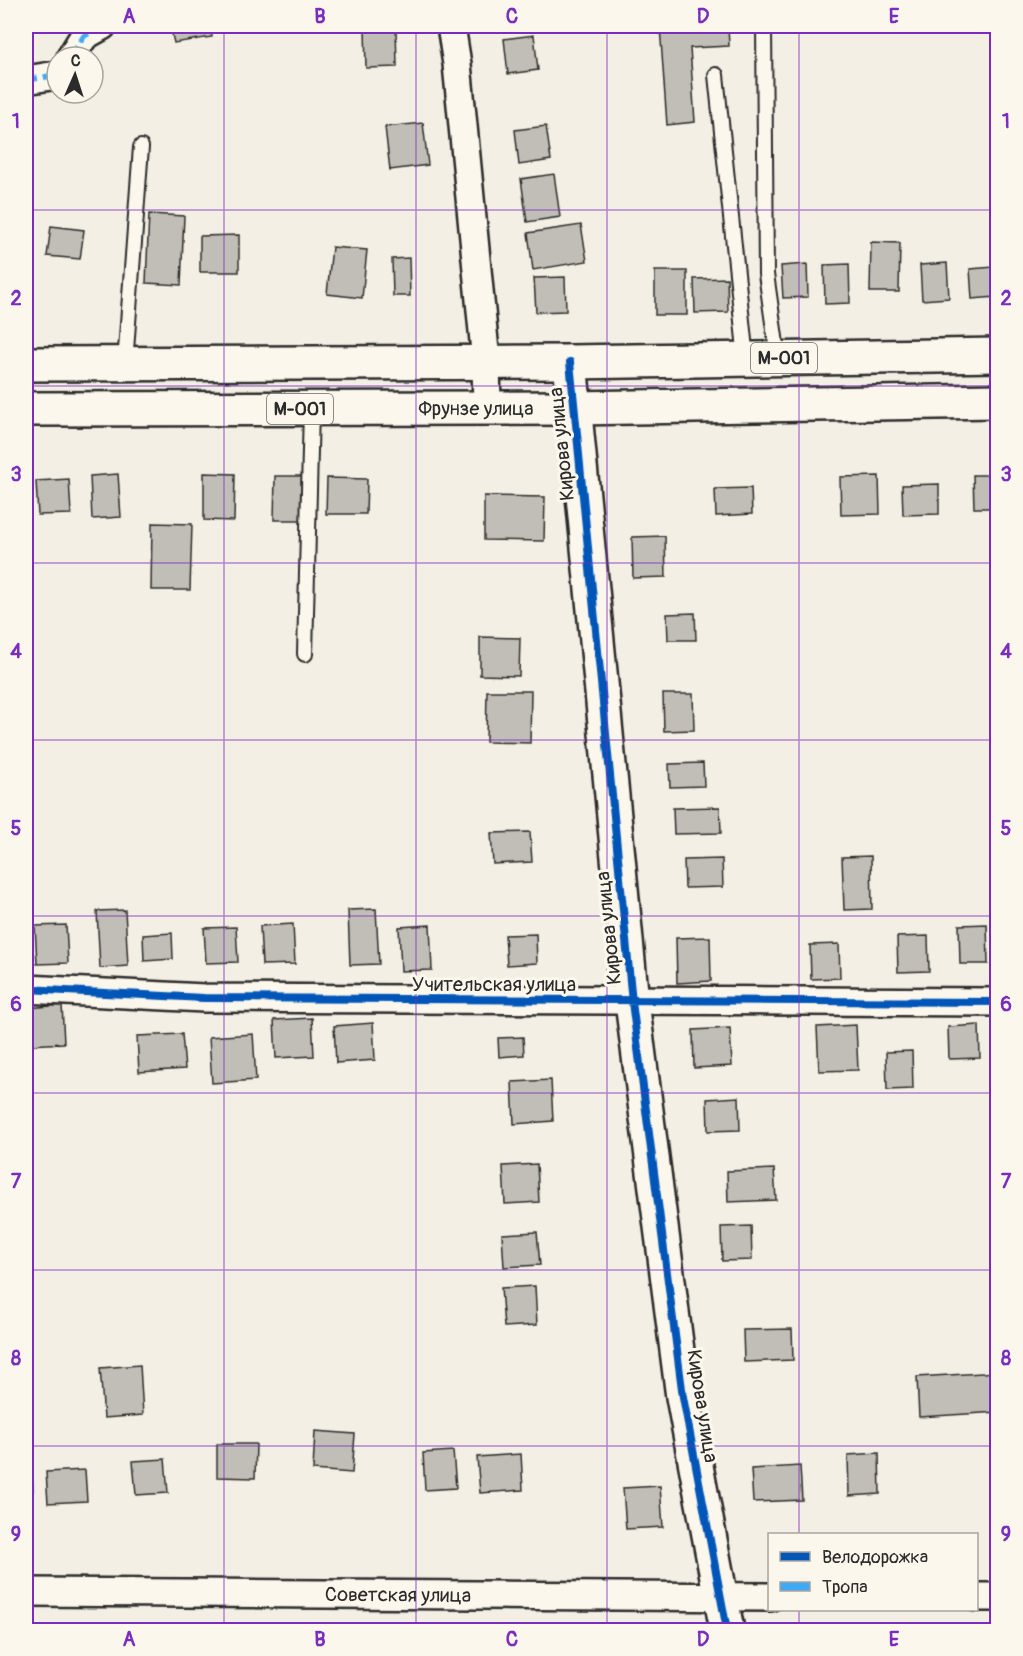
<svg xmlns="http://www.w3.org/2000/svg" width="1023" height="1656" viewBox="0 0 1023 1656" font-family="Pangolin,sans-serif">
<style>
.building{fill:#c0beb6;stroke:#2b2b2b;stroke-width:1.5}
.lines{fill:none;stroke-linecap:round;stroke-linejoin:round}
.service-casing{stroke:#2b2b2b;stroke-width:18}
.minor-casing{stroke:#2b2b2b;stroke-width:32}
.tertiary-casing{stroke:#2b2b2b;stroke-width:38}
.primary-casing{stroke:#2b2b2b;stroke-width:38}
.service{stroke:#fbf7ec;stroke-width:14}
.minor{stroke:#fbf7ec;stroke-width:27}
.tertiary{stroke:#fbf7ec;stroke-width:33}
.primary{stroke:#fbf7ec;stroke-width:33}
.quiet{stroke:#3fa9f5;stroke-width:6;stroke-dasharray:12 6;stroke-linecap:butt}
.cycleway-casing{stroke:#fbf7ec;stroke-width:11}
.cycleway{stroke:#0057b8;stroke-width:8}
.grid{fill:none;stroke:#7b2cbf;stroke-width:1.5;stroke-opacity:0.55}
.labels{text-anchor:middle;stroke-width:6;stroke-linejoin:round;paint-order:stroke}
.shield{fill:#fbf7ec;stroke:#696865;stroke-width:1.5}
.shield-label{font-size:18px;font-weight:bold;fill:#2b2b2b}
.street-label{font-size:20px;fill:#2b2b2b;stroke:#fbf7ec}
.neatline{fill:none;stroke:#7b2cbf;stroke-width:2}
.grid-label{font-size:20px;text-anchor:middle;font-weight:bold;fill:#7b2cbf}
</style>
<rect width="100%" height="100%" fill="#f3efe4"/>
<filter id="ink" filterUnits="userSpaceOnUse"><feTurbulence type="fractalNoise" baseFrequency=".0167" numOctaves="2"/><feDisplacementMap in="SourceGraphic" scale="12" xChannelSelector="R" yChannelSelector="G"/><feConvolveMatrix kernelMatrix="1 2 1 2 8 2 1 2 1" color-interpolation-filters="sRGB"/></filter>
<g filter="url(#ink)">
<path class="building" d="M170,26h40l2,11 -38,6z
M660,26h68l1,20 -39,2 5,74 -28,3z
M396,28l1,39 -31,1 -1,-39z
M534,35l4,35 -30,4 -4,-35z
M423,123l5,42 -38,5 -5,-43z
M546,126l5,34 -32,5 -4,-35z
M554,174l6,43 -33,5 -6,-43z
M149,214l35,2 -3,69 -35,-2z
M581,225l6,36 -54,9 -5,-37z
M51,226l33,4 -4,29 -33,-3z
M239,235v37h-39v-36z
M871,242l29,1 -1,49h-29z
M332,247l35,3 -5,48 -35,-4z
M409,258l1,38h-17l-1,-37z
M947,263l2,35 -27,2 -2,-35z
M807,264l1,33 -25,1 -2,-32z
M849,264l1,39 -25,1 -1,-39z
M994,267l2,30 -24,2 -2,-30z
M655,271h32v44h-32z
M565,277l1,34 -30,1 -2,-34z
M727,278l1,34 -33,1 -1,-34z
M204,473l31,1 -1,47 -30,-1z
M118,474l3,43 -29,2 -2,-43z
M973,475h25v33h-24z
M275,476h27v44h-28z
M879,476l1,38 -39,1 -1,-38z
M327,478l40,1 -1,35h-40z
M69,479l2,35 -33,1 -2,-34z
M939,484v30l-36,1 -1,-30z
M751,488l1,26 -36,2 -1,-27z
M484,496l61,1 -1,44 -60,-1z
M152,523l40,1 -2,66h-39z
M665,536l1,41 -33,1 -1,-41z
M695,613l1,27h-28l-1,-26z
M480,637l40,1 -1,38 -39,-1z
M487,691h44l-1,52 -44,-1z
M663,694h30l1,36 -30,1z
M703,763l1,23 -34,1 -1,-23z
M720,807l1,26 -47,1 -1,-26z
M530,832l2,30 -39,2 -2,-31z
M871,856l1,53 -28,1 -2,-53z
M722,859l1,28 -38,1 -1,-28z
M376,909l3,55 -29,1 -2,-55z
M125,910l3,56 -28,2 -3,-57z
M293,924l2,40 -33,1 -2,-39z
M987,924l1,40h-28l-1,-39z
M66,925l2,38 -31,1 -2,-38z
M430,925l2,45 -31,1 -2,-44z
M236,927l2,35 -32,1 -2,-35z
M172,933l1,26 -29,2 -1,-26z
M536,934l1,29 -30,2 -2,-30z
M928,936l1,35 -31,1 -1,-35z
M710,937l1,44 -34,2 -1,-45z
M839,944l1,34 -29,1 -1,-34z
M62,1005l2,38 -34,2 -2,-37z
M312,1018l2,38 -38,2 -2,-38z
M373,1023l2,37 -39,3 -2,-37z
M856,1025l2,45 -39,1 -2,-44z
M979,1025l1,33 -31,1 -1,-32z
M730,1028l2,38 -38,2 -1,-38z
M182,1034l3,35 -46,3 -2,-36z
M253,1034l3,46 -44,3 -3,-46z
M523,1037l1,18 -25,2 -1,-19z
M912,1051l1,38 -26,1 -1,-38z
M551,1080l2,41 -39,3 -2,-42z
M739,1097l1,33 -32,1 -1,-32z
M537,1164l2,38 -34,2 -2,-38z
M774,1169l2,31 -48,2 -1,-31z
M751,1226l1,34 -30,1 -1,-34z
M537,1232l3,33 -36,2 -2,-33z
M535,1286l2,39 -33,2 -3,-39z
M792,1329l1,31 -49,2 -1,-32z
M140,1365l3,50 -39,3 -4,-50z
M998,1372v40l-79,5 -2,-40z
M315,1431l40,3 -3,39 -39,-3z
M217,1444h39l-1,34 -38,-1z
M453,1451l3,37 -31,2 -2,-37z
M879,1453l1,41 -31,2 -1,-41z
M521,1454l2,36 -43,3 -3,-36z
M26,1455h5l2,36h-7z
M165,1459l3,34 -32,2 -3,-34z
M800,1466l2,34 -49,2 -2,-33z
M85,1470l2,31 -39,2 -2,-31z
M660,1486l3,41 -37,2 -3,-41z"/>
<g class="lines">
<defs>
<path id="service" d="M764,26l2,248 12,84
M716,75l30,284
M125,364l16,-217
M305,654l6,-245"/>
<g id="minor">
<path d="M451,26l6,38 29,298 1,46"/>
<path d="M71,57l13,-21 18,-10"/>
<path d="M26,80l31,-5"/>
<path d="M26,989l178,9 794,4"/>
<path id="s1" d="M26,1592l744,5"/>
<path d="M976,1597h22"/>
</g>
<path id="tertiary" d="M570,362l62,640 51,395 44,233"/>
<g id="primary">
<path d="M26,364l544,-2 428,-7"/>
<path id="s2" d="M26,409l548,-1 424,-7"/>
</g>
</defs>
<use href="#service" class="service-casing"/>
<use href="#minor" class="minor-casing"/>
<use href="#tertiary" class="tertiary-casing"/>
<use href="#primary" class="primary-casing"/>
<use href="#service" class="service"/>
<use href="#minor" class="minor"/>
<use href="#tertiary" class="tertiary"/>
<use href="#primary" class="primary"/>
<path class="quiet" d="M71,57l13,-21 18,-10
M26,80l31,-5"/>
<defs>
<path id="cycleway" d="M570,362l62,640 51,395 44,233
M26,989l178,9 794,4"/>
</defs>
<use href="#cycleway" class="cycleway-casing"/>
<use href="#cycleway" class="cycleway"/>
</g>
</g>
<path class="grid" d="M224,26v1604M416,26v1604M607,26v1604M799,26v1508M26,210h972M26,386h972M26,563h972M26,740h972M26,916h972M26,1093h972M26,1270h972M26,1446h972M799,1610v20"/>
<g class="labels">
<g class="shield">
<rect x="751" y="343" width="66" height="30" rx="4.5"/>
<rect x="267" y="394" width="66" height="30" rx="4.5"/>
</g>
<g class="shield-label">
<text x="784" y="364">M-001</text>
<text x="300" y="415">M-001</text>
</g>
<g class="street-label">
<text dy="7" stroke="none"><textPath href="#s2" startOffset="450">Фрунзе улица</textPath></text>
<text transform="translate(561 444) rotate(-96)" y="7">Кирова улица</text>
<text transform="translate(608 928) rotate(-96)" y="7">Кирова улица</text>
<text x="494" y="991">Учительская улица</text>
<text transform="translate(703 1406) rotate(81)" y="7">Кирова улица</text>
<text dy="7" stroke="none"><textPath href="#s1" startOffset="372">Советская улица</textPath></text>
</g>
</g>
<rect width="1023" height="1656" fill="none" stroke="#fbf7ec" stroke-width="66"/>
<rect x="768" y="1533" width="210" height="78" fill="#fbf7ec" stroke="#a8a59f" stroke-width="1.5"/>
<rect x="780" y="1552" width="30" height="9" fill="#0057b8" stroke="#a8a59f" stroke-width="1.5"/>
<text x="822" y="1563" font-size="18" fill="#2b2b2b">Велодорожка</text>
<rect x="780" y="1582" width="30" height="9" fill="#3fa9f5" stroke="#a8a59f" stroke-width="1.5"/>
<text x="822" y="1593" font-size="18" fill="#2b2b2b">Тропа</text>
<g transform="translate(75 75) rotate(3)"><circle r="28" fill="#fbf7ec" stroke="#a8a59f" stroke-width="1.5"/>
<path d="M0-4.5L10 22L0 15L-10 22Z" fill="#2b2b2b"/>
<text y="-9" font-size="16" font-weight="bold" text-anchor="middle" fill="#2b2b2b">С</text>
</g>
<rect x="33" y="33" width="957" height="1590" class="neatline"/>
<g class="grid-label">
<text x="129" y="23">A</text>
<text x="320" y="23">B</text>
<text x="512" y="23">C</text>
<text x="703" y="23">D</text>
<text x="894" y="23">E</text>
<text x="16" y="128">1</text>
<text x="1006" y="128">1</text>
<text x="16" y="305">2</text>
<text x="1006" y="305">2</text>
<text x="16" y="481">3</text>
<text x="1006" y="481">3</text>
<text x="16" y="658">4</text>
<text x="1006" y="658">4</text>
<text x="16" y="835">5</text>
<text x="1006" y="835">5</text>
<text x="16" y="1011">6</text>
<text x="1006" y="1011">6</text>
<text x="16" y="1188">7</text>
<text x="1006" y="1188">7</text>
<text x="16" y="1365">8</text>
<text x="1006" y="1365">8</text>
<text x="16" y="1541">9</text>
<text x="1006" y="1541">9</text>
<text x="129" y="1646">A</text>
<text x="320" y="1646">B</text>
<text x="512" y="1646">C</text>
<text x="703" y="1646">D</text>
<text x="894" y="1646">E</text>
</g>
</svg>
